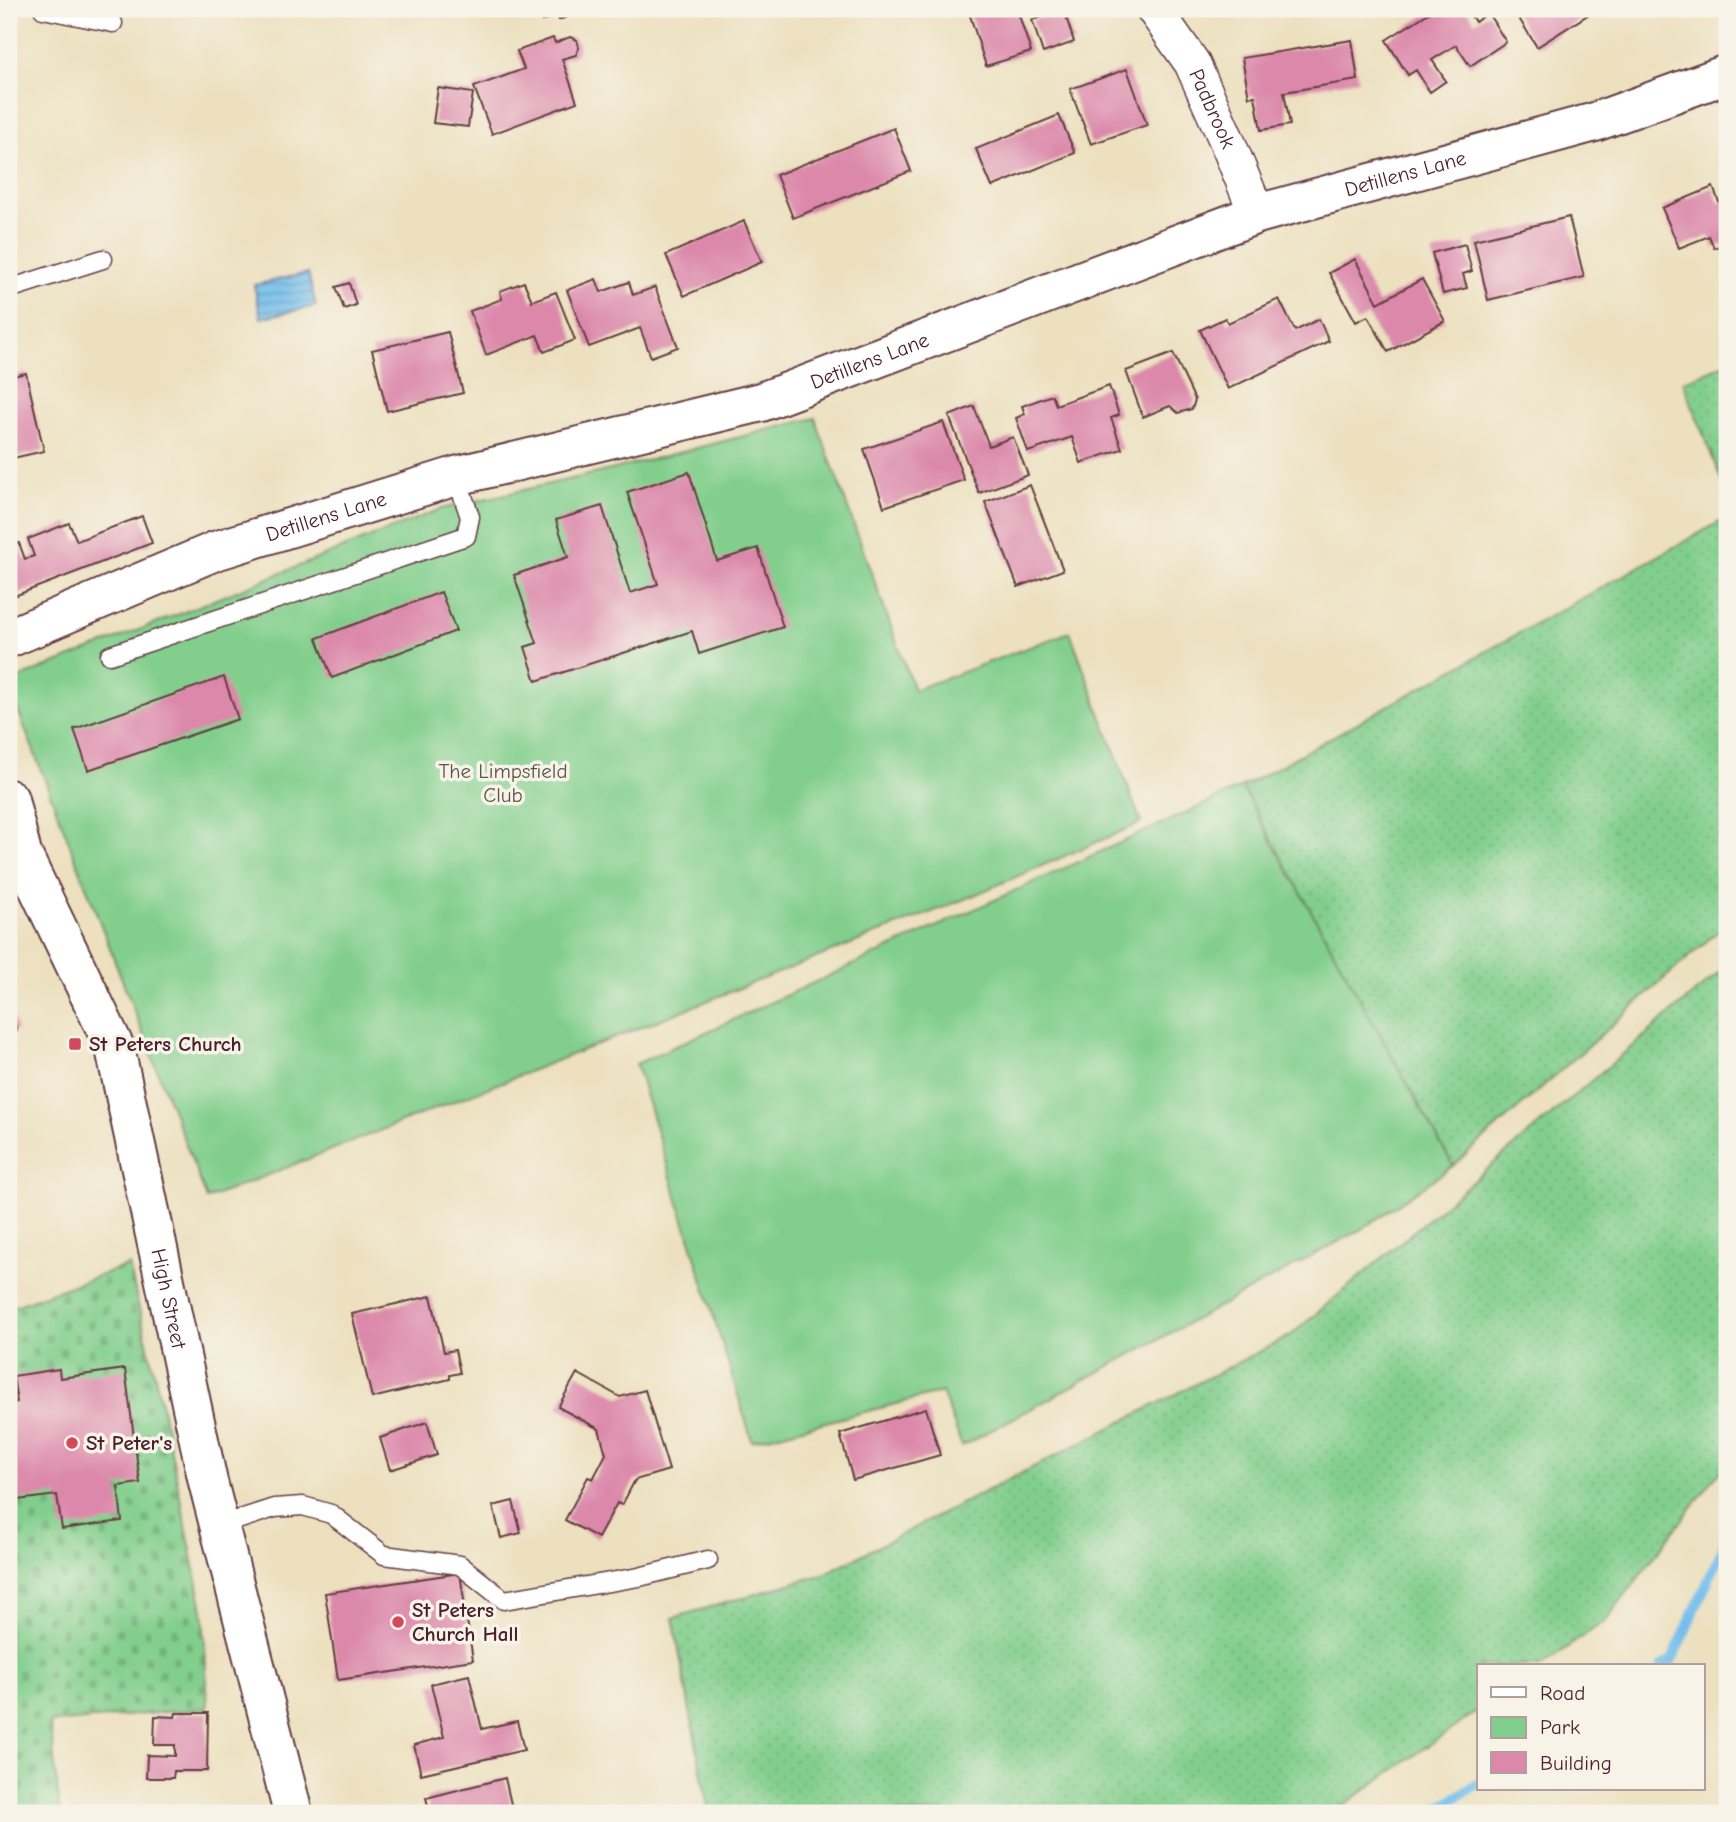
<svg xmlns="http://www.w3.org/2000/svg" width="1736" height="1822" viewBox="0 0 1736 1822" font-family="'Comic Neue',sans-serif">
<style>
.grass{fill:url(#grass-dots);stroke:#66775c;stroke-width:2}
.cemetery{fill:url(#cemetery-stones);stroke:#66775c;stroke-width:2}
.green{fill:#82cf8d;stroke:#66775c;stroke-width:2}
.water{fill:url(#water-rules);stroke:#5e6e8b;stroke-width:2}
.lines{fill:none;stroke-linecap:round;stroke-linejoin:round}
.stream{stroke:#71bdeb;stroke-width:10}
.building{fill:#db88aa}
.service-casing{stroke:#623c41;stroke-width:21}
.minor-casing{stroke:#623c41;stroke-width:38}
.secondary-casing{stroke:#623c41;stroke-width:42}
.service{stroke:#fff;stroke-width:18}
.minor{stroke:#fff;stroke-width:35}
.secondary{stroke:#fff;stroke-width:38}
.poi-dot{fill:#d1495b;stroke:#f7f3e8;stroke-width:2.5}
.labels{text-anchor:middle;stroke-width:7;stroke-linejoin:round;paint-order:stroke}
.street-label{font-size:21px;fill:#4a1f2b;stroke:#f7f3e8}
.park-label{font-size:21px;fill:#5b5448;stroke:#f7f3e8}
.poi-label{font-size:21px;font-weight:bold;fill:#4a1f2b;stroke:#f7f3e8;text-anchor:start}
</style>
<defs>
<pattern id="grass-dots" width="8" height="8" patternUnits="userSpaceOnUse" patternTransform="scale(1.75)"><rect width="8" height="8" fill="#82cf8d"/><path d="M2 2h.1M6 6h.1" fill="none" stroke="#72b17a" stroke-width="1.8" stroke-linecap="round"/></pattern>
<pattern id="cemetery-stones" width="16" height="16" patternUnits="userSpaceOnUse" patternTransform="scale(1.75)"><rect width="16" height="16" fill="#82cf8d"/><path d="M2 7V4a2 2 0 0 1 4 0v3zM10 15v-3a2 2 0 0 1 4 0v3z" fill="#72b17a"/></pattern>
<pattern id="water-rules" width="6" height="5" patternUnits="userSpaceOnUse" patternTransform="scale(1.75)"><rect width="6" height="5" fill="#71bdeb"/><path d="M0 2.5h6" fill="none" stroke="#5f99bf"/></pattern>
</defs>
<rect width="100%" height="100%" fill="#f7f3e8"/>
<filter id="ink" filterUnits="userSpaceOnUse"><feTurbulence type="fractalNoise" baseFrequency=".0143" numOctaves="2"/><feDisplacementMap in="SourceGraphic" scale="14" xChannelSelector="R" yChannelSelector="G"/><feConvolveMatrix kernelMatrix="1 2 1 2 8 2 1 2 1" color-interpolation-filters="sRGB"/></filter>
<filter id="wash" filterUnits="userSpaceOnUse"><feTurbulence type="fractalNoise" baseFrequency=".00686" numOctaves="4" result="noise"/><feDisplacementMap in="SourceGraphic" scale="28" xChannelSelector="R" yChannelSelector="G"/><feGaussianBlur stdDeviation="1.57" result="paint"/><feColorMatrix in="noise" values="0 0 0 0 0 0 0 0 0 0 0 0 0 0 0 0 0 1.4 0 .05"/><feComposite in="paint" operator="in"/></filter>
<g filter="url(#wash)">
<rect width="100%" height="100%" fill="#ece0bf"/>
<path class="grass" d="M1727,363v132l-44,-113z
M1727,518v405l-274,243 -211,-379z
M1727,966v501l-9,6 -112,147 -65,46h-62v44l-147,103h-623l-36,-195 151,-44 466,-238z"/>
<path class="cemetery" d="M129,1265l33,142 41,203 5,98 -158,15 10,90h-51v-505z"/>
<path class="green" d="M815,418l99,272 156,-58 71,191 -174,75 -760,301 -198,-512v-5l432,-173 169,-39z
M1242,787l211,379 -91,63 -400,217 -20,-54 -190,49 -116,-377z"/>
<path class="water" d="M308,273l8,33 -55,12 -7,-33z"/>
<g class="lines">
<path class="stream" d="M1662,1666l10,-6 55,-121
M1431,1813l48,-30"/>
</g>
<g id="blocks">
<path class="building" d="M537,9h50l-28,11 -2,-5 -15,6z
M968,9h49l14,43 -45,14z
M1435,9h32l8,13 13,-9 18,29 -36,24 -14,-21 -24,15 14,21 -16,11 -14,-22 -8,5 -22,-35z
M1513,9h84l-60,38z
M1064,10l10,32 -31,11 -11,-33z
M570,37l7,3 2,8 -3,7 -14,4 15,43 -85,32 -18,-47 50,-18 -7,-18 36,-13 2,5z
M1352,40l6,40 -74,12 6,33 -29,5 -6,-34 -6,1 -7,-39z
M1127,69l20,56 -56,19 -21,-55z
M438,88l35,5 -5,34 -35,-4z
M1059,115l16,38 -83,34 -16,-38z
M894,128l17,43 -118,47 -17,-43z
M1713,187l6,15 8,-4v45l-13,5 -5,-12 -30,12 -17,-40z
M1569,217l15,60 -96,23 -14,-60z
M744,221l18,41 -78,34 -18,-41z
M1465,244l7,27 -9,3 4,14 -24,6 -11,-41z
M1355,259l23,44 44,-24 23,42 -57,31 -20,-36 -12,6 -27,-49z
M596,279l5,13 28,-10 4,13 22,-8 23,60 -27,10 -11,-29 -51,19 -22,-57z
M524,282l8,19 24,-9 19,48 -31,12 -7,-17 -51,20 -16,-44 32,-12 -2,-8z
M349,283l7,22 -12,4 -8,-22z
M1279,299l16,32 24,-12 10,22 -101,48 -28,-59 25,-12 3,5z
M448,332l15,61 -76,18 -15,-61z
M1173,353l22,47 -3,9 -14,4 -8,-7 -27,11 -17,-46z
M26,373l18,78 -35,8v-82z
M1109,386l10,29 -8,3 11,31 -41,14 -9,-26 -44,15 -12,-34 9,-4 -3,-8 30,-11 4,10z
M974,406l15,40 24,-9 15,38 -49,18 -30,-77z
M943,422l21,58 -80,27 -20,-58z
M689,472l28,89 41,-13 25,79 -84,27 -7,-23 -156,50 -11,-34 12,-4 -23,-68 54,-18 -12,-37 46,-14 28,87 28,-9 -31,-92z
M1030,485l33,85 -45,17 -33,-85z
M142,516l10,27 -143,55v-51l10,-4 6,16 9,-3 -6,-17 41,-16 8,18z
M441,592l15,39 -124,47 -15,-40z
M224,677l14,42 -150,51 -14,-41z
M9,1002l8,28 -8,2z
M431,1296l13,56 11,-2 5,23 -10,2v4l-78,19 -20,-84z
M59,1369l1,9 65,-9 15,114 -22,3 4,35 -60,8 -5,-34 -48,6v-97l8,-2 -4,-26z
M577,1373l43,24 25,-7 24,80 -34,10 -13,25 -5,-2 -19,35 -33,-18 23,-43 5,2 13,-25 -7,-25 -41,-22z
M926,1408l14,47 -87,25 -13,-46z
M427,1422l10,33 -47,15 -10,-32z
M513,1501l8,32 -20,5 -8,-32z
M460,1573l13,87 -135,20 -13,-87z
M469,1675l13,54 35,-8 7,29 -103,24 -7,-29 30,-8 -13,-53z
M176,1713h32l-1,58h-33l-1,7h-27l1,-23 28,1v-11h-21l1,-29 20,1z
M505,1778l8,35h-83l-4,-15z"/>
</g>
</g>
<g filter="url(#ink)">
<use href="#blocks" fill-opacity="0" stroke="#623c41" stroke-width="2"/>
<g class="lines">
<defs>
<path id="service" d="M43,9l70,14
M9,289l94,-30
M110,655l356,-119 4,-19 -14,-41
M219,1526l55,-18 29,-2 28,8 53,41 76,10 44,35 135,-23 69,-17"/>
<g id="minor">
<path id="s1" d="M1154,9l38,54 35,78 30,73"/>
</g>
<g id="secondary">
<path id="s2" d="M9,638l206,-87 241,-75 305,-74 496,-188 338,-92 132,-48"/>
<path id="s3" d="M9,799l13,55 93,194 93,434 85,331"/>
</g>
</defs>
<use href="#service" class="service-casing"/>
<use href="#minor" class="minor-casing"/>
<use href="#secondary" class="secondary-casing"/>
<use href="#service" class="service"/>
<use href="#minor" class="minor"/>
<use href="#secondary" class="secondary"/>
</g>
</g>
<g class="poi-dot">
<rect x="68" y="1037" width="14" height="14" rx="3.5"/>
<circle cx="72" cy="1443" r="7"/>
<circle cx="398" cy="1622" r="7"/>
</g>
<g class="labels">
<g class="street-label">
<text dy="7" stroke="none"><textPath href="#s1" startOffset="116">Padbrook</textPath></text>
<text dy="7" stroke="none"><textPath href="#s2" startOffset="1474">Detillens Lane</textPath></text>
<text dy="7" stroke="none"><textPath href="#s2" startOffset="906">Detillens Lane</textPath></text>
<text dy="7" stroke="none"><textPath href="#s2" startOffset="340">Detillens Lane</textPath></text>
<text dy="7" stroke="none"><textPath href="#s3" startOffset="528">High Street</textPath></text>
</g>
<g class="park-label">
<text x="503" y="778">The Limpsfield<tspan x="503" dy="24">Club</tspan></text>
</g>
<g class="poi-label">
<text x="89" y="1051">St Peters Church</text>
<text x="86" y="1450">St Peter's</text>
<text x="412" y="1617">St Peters<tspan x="412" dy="24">Church Hall</tspan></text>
</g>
</g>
<rect width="1736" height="1822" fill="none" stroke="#f7f3e8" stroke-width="35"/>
<rect x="1477" y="1664" width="228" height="126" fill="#f7f3e8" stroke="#b29e9c" stroke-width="2"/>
<rect x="1491" y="1687" width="35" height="10" fill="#ffffff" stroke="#b29e9c" stroke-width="2"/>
<text x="1540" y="1700" font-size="21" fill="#4a1f2b">Road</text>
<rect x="1491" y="1717" width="35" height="21" fill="#82cf8d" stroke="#b29e9c" stroke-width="2"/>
<text x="1540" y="1734" font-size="21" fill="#4a1f2b">Park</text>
<rect x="1491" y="1752" width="35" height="21" fill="#db88aa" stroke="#b29e9c" stroke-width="2"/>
<text x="1540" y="1770" font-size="21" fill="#4a1f2b">Building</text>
</svg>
